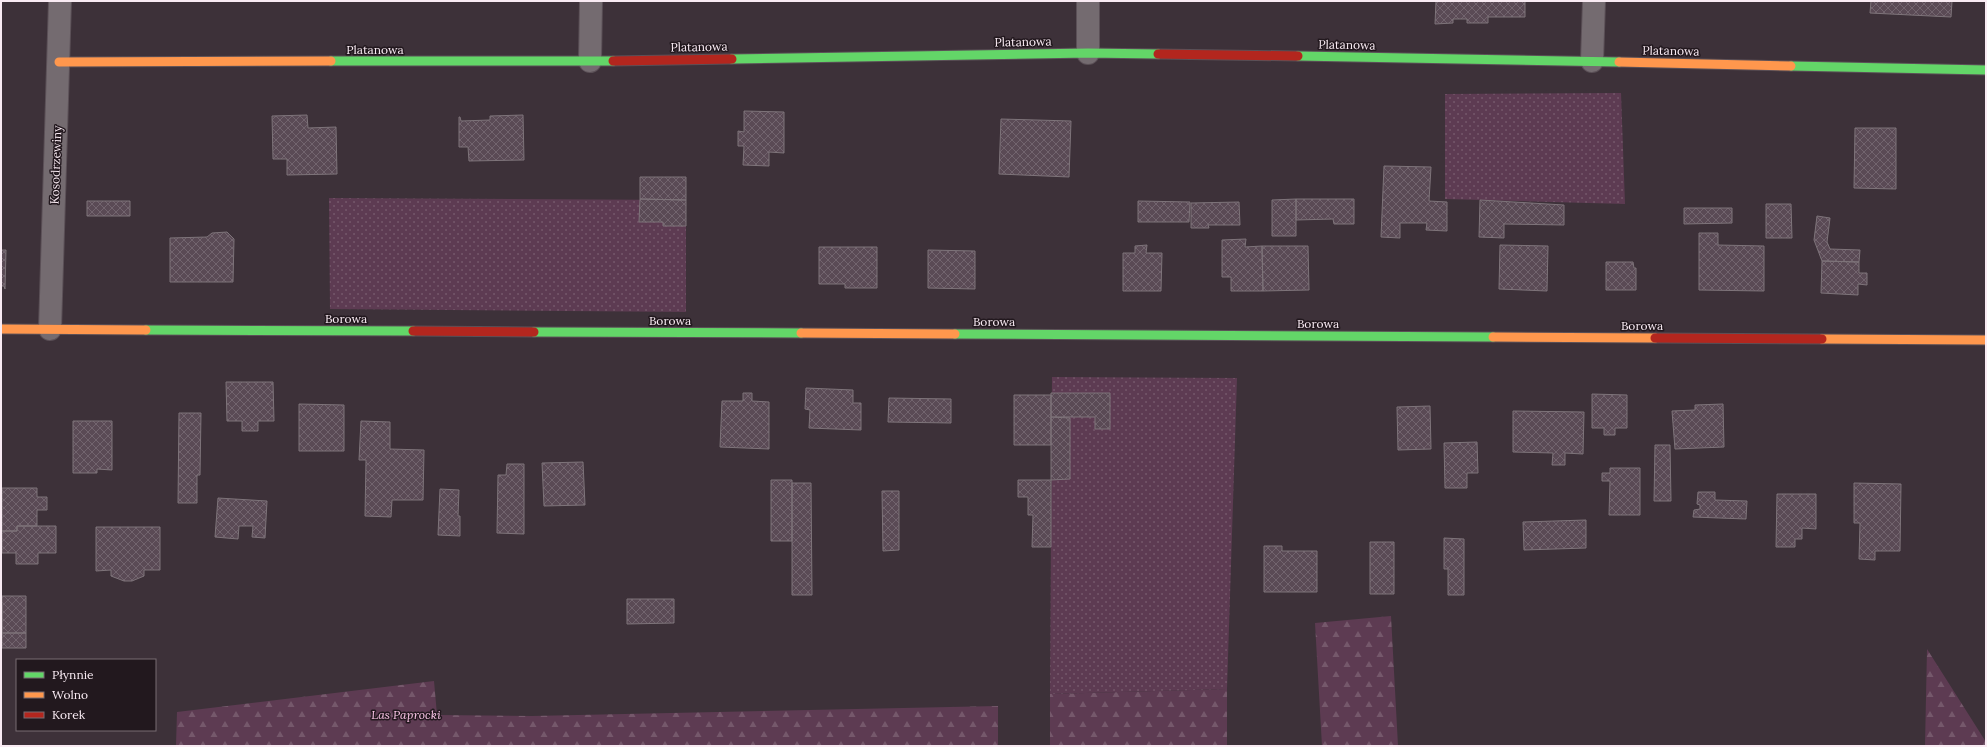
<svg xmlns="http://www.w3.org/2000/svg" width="1987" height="747" viewBox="0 0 1987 747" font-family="Lora,serif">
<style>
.forest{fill:url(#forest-firs)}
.garden{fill:url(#garden-dots)}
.building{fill:url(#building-cross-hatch);stroke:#7e747a}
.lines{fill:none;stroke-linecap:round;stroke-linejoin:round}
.street-casing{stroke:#5b5057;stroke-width:24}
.fast-casing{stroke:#5b5057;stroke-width:11}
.slow-casing{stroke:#5b5057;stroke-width:11}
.jam-casing{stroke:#5b5057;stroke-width:11}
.street{stroke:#746b70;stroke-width:22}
.fast{stroke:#63d668;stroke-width:9}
.slow{stroke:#ff974d;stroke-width:9}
.jam{stroke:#b3261e;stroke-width:9}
.labels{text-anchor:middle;stroke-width:3;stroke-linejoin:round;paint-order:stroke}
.street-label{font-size:12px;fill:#f9ebf3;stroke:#22181e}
.park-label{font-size:12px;font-style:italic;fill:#f9c4e5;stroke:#22181e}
</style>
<defs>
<pattern id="forest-firs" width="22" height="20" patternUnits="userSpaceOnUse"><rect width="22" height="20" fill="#5d3b52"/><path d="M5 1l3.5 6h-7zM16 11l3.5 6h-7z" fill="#75586b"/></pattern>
<pattern id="garden-dots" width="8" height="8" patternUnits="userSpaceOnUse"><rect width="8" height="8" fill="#5d3b52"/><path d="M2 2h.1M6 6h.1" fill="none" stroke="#75586b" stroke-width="1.8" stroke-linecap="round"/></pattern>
<pattern id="building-cross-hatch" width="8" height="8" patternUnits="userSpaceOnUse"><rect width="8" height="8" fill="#5a4a55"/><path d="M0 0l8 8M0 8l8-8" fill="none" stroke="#72646e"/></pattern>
</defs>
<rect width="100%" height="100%" fill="#3d3139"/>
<path class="forest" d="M1391,616l7,130h-76l-7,-123z
M1927,649l59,93v4h-61z
M434,681l3,34 95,1 466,-10v40h-822l1,-34z
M1227,689v57h-177v-52z"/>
<path class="garden" d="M1621,93l4,111 -180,-5v-105z
M329,198l357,2v112l-356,-3z
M1052,377l185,1 -10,311 -177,5z"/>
<path class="building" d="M1436,1h89v16h-37v6h-21v-4h-14v4l-18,1z
M1871,1h81l-1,16 -81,-4z
M744,111l40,1v41l-15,-1v14l-26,-1 1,-19h-6v-15l6,1z
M307,115l1,13 28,-1 1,47 -50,1v-16h-14l-1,-43z
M523,115l1,45 -55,1 -1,-14h-9v-30h1l1,4 29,-1v-4z
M1001,119l70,2 -2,56 -70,-3z
M1855,128h41v61l-42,-1z
M1384,166l47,1 -2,34 18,1v29l-21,-1 1,-7h-27v15l-19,-1z
M640,177h46v23l-46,-1z
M640,199l46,1v26h-23v-4h-24z
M1296,199v37h-24v-36z
M1296,199h58v25h-20l-1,-5 -37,1z
M1480,200l84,5v20l-60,-1v14l-25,-1z
M87,201h43v15h-43z
M1138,201l52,1 -1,20h-51z
M1239,202l1,23h-32l1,3h-18v-25z
M1766,204h25l1,34h-26z
M1684,208h48v15l-48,1z
M1817,216l13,2 -3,24 3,7 30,1 -1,12 -37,-1 -8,-21z
M227,232l7,7 -1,43h-63v-44l37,-1 5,-4z
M1699,233h19v12l46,1v45l-65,-1z
M1246,239l-1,8 17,-1 1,45h-32v-14h-9v-37z
M1147,245l-1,8h16l-1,38h-38v-38h12v-7z
M1500,245l48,1 -1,45 -48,-2z
M1262,246h46l1,44 -46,1z
M819,247h58v41h-32v-4h-26z
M1,250h5l-1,39 -1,-3h-3z
M928,250l47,1v38l-47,-1z
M1822,261l37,1v11h8v12l-9,-1v11l-37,-2z
M1606,262h27l1,6h2v22h-30z
M226,382h47l1,39h-16v10h-16v-10h-15z
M806,388l47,2v13h8v27l-52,-2 1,-18 -5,-1z
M743,393h9v8l17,1v47l-49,-2 2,-46h21z
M1051,393h59v36h-15v-12h-44z
M1592,394l35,1v33h-12v7h-11v-7h-12z
M1014,395h37v50h-37z
M889,398l62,1v24l-63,-1z
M299,404l45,1v46h-45z
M1723,404l1,43 -49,2 -3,-38 23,-1v-5z
M1430,406l1,43 -33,1 -1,-43z
M1513,411l71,1 -1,42 -18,-1v12h-13l1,-12 -40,-1z
M179,413h22l-1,62h-3v28h-19z
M1051,417l19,1v61l-19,1z
M73,421h39v49l-15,-1v4h-24z
M361,421l29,1v27l34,1 -1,50h-31l-1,17 -26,-1 1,-56h-7z
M1477,442l1,31h-11v15h-22l-1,-45z
M1655,445h15l1,56h-17z
M583,462l2,43 -41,1 -2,-43z
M507,464h17v70l-27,-1 1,-58h8z
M1610,468h30v47h-31l1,-34h-8v-8h8z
M771,480h21v61h-21z
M1018,480h33v67h-19l1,-32h-5v-18h-10z
M792,483h19l1,112h-20z
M1854,483l47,1 -1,67h-25v9l-16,-1 1,-36h-6z
M2,488h35v9h10v13h-10v16h-20v5h-15z
M440,489l19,1 -1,26h2v20l-22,-1z
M882,491h17v59l-16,1z
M1698,492h17v8l32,1 -1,18 -53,-2 1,-7 6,-1v-4l-3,-1z
M1777,494h39v35l-14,-1v11h-7v8h-19z
M218,498l49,3 -2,37 -13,-1 1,-11h-14l-1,13 -23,-2z
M1586,520v28l-62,2 -1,-28z
M17,526h39v27h-18v11h-22v-11h-14v-22h15z
M96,527h64v43h-16v6l-12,5h-8l-13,-5v-6l-15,1z
M1444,538l20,1v56h-16v-26h-4z
M1370,542h24v52h-24z
M1264,546h18v5h35v41h-53z
M2,596h24v37h-24z
M627,599h47v24l-47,1z
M1,606h1v27h-1z
M2,633h24v15h-24z"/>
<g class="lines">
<defs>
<path id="street" d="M1088,53v-52
M590,61l1,-60
M1592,61l2,-60
M50,329l10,-328"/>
<path id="fast" d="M1298,56l321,6
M732,59l356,-6 70,1
M331,61h282
M1791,66l195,4
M146,330l267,1
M534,332l267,1
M955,334l538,3"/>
<path id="slow" d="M59,62l272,-1
M1619,62l172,4
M1,329l145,1
M801,333l154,1
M1493,337l162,1
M1822,339l164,1"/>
<path id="jam" d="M1158,54l140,2
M613,61l119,-2
M413,331l121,1
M1655,338l167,1"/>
</defs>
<use href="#street" class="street-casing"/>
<use href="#fast" class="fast-casing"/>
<use href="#slow" class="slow-casing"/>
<use href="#jam" class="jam-casing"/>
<use href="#street" class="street"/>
<use href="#fast" class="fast"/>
<use href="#slow" class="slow"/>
<use href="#jam" class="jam"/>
</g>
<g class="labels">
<g class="street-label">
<text transform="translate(1023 42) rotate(-1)" y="4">Platanowa</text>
<text transform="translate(1347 45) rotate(1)" y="4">Platanowa</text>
<text transform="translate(699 47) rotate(-1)" y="4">Platanowa</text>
<text x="375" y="54">Platanowa</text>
<text transform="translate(1671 51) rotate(1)" y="4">Platanowa</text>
<text transform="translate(56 165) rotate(-88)" y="4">Kosodrzewiny</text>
<text x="346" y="323">Borowa</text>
<text x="670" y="325">Borowa</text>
<text x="994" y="326">Borowa</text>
<text x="1318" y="328">Borowa</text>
<text x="1642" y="330">Borowa</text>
</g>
<g class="park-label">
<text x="406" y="719">Las Paprocki</text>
</g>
</g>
<rect width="1987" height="747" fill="none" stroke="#f9ebf3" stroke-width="4"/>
<rect x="16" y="659" width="140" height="72" fill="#22181e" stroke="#786c73"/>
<rect x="24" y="672" width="20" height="6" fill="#63d668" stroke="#786c73"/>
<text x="52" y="679" font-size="12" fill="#f9ebf3">Płynnie</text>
<rect x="24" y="692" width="20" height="6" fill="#ff974d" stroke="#786c73"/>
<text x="52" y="699" font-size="12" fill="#f9ebf3">Wolno</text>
<rect x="24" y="712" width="20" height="6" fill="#b3261e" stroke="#786c73"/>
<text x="52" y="719" font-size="12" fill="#f9ebf3">Korek</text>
</svg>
